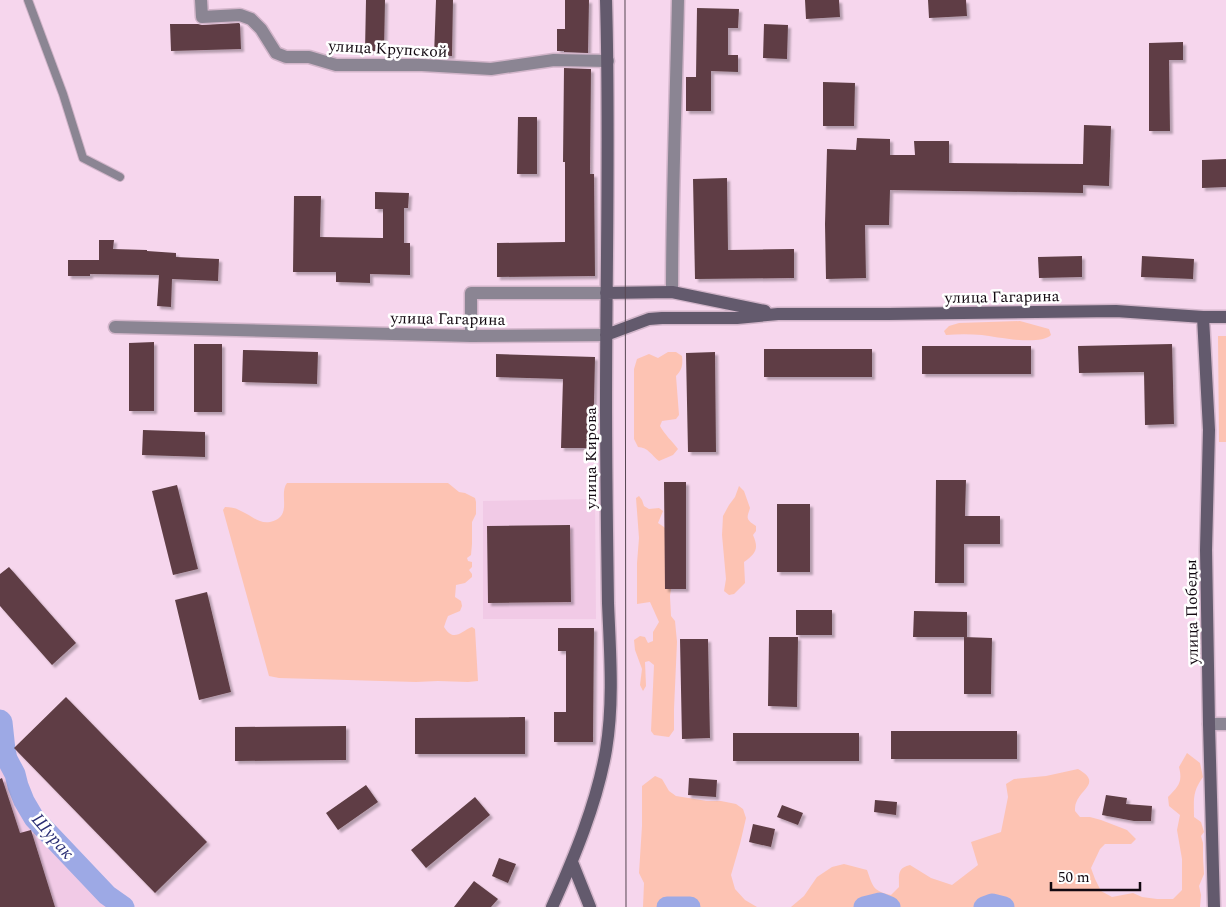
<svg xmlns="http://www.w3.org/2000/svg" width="1226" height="907" viewBox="0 0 1226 907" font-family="Spectral,serif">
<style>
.built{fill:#f1cae6}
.green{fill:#fdc3b3}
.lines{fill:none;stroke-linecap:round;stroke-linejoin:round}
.river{stroke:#9da9e5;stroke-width:21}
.building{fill:#5e3e44;filter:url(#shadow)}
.lane-casing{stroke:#d2b5ca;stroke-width:10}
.street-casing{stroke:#d2b5ca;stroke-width:15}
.secondary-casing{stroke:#d2b5ca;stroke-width:15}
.lane{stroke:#8b8593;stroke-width:8}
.street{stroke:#8b8593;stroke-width:12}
.secondary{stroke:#635a6d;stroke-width:12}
.tram{stroke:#564652;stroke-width:1}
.labels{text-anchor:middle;stroke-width:5;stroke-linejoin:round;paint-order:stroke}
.street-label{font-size:16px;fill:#120810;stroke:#fff}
.water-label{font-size:18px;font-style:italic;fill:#2a2e74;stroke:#fff}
</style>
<defs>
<filter id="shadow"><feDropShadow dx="3" dy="3" stdDeviation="1" flood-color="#0004"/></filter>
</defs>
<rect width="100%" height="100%" fill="#f6d6ed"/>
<path class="built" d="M595,499l1,120h-113v-118z
M0,745l15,49 10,19 69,76 24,18h-118z"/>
<path class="green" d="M1020,321l29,8 2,6c-12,11 -53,2 -69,0 -12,-1 -24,-1 -36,0l-2,-4 5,-5 10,-3z
M1218,336h8v106h-7z
M668,352h8l6,4c1,9 0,14 -6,20l3,39 -3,4 -14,2 -2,5c5,9 12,15 18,23l-5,6 -14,6c-7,-5 -11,-14 -21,-14l-4,-8v-70l3,-10 12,-5 9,4z
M287,483h161l11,9 6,1 10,5 1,4v12l-4,8v22l-1,11 -4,3 1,3 4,1v5l-3,3 3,4v3l-7,6 -9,2 -1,12 6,4 1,5 -2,5 -12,5 -2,5 -2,6c10,16 17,4 28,0l3,2 3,52 -10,1 -30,-1 -22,1 -137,-4 -10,-2 -46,-166 2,-3c6,0 11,1 16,4 10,4 17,13 29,11 24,-5 8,-28 17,-39z
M739,486l5,5 6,17c-3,10 -5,11 6,18v5l-3,4c6,14 3,18 -9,27l1,21 -11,11 -5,1 -5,-4 2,-12 -4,-44 1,-19 6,-11 6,-8z
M639,496l3,4 2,6 5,3 10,-1 4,3 -5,12 6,4 8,13 1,35 -3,21 1,20 4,5 2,21 -3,67v21l-5,7 -15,-2 -3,-4 3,-66 -5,-4 -4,1 1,24 -3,5 -3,-6 2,-16 -7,-19 -1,-10 6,-4 5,1 3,6 5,-2v-9l6,-10 -9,-20 -13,2v-41l2,-25 -3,-40z
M1187,753l13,10 3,14c-11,15 -9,23 -9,40l7,5 3,10 -3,4 2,7v15l1,16 -5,12 2,9 -1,12h-409l13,-11 13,-19 15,-10 12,-3 23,6c6,17 6,21 24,25l8,-8c0,-12 -2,-19 11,-22l21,13 21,7 26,-20 -7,-23 30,-10 7,-35 -2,-13 8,-5 32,-3 32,-7c24,14 3,19 -2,34 -1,2 -1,5 -1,8l5,6h10l11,3 26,10 9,9 -5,5h-26l-5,5 -9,19 4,11 6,12 11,6 21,-4 9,4 15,2h16l9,-9v-31l-5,-29 3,-15 -11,-9 -1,-9c10,-11 15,-14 11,-30z
M655,776l7,3 7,12 7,5 31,5h14l15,3 7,5 3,9 -6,26 -9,31 4,14 10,11 12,7h-114l1,-24 -5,-10 3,-47v-40z"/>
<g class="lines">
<path class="river" d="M0,720l2,2 3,28 2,9 8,15 3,12 6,15 10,17 73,77 17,12
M667,907h23
M864,907l16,-4 10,4
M984,907l8,-3 12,3"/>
</g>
<path class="building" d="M366,0h19l-1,51h-19z
M436,0h17l-1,56h-18z
M565,0h24l-1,53 -24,-1v-1h-7v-22h8z
M805,0h34l1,17 -34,2z
M928,0h38l1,16 -38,2z
M697,8l42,1 -1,19h-10v27h10v17l-27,-1v40h-25v-34h10z
M239,23l1,1 1,25 -70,2 -1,-27h28l4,1z
M764,24l24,1 -1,34 -24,-1z
M1183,42v18h-14l1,71h-21v-88z
M564,68l27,1 -1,105h4l1,102 -98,1v-34l68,-1v-80h-2z
M823,82l32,1 -1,43h-31z
M518,117h19v57h-20z
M1084,125l27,1 -2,60 -26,-1v8l-193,-3 -1,35h-24l1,53 -40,1 -1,-55 2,-75 29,1 1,-12 33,1v16h25l-1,-14h35v22l134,1z
M1226,159v28l-24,1v-28z
M727,178l1,72 66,-1v29l-99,1 -2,-100z
M375,192l34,1 -1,15h-4v35h6v32l-40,-1v9l-34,-1v-10h-43l1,-76h27l-1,41 63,1v-29h-8z
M99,240h15l-1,9 34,1v1l29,2v4l43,2 -1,22 -46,-2 -1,28 -14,-1 2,-31 -69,-1v2h-22v-16h31z
M1082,256v21l-43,1 -1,-21z
M1142,256l52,3 -1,20 -52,-2z
M154,342v69h-25v-68z
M194,344h28v68h-28z
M1172,344l2,80 -29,1 -1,-53 -65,1 -1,-27z
M922,346h109v28h-109z
M764,349h108v28h-108z
M243,350l75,2 -1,32 -75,-2z
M715,352l1,100h-28l-2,-99z
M496,354l99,3 -2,91h-32l2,-69 -67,-2z
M143,430l62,2v25l-63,-2z
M936,480h30l-1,36h35v28h-36v39h-29z
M664,482h22v107h-21z
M177,485l21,84 -25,6 -21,-84z
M777,504h33v68h-33z
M570,525l1,77 -83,1 -1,-77z
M9,567l67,76 -24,22 -52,-59v-32z
M207,592l24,100 -32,8 -24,-100z
M796,610h36v25h-36z
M914,611l53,1v25h-54z
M558,628h36l-1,114h-39v-30h12v-61h-8z
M769,637h29l-1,70 -29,-1z
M964,637l28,1 -1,56h-27z
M680,639h28l2,99 -28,1z
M66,697l141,145 -52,51 -141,-145z
M525,717v37h-110v-36z
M346,726v34l-111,1v-34z
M891,731h126v28h-126z
M733,733h126v28h-126z
M2,778l18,55 11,-3 24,77h-55v-128z
M689,778l28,2 -1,17 -28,-2z
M366,785l12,17 -40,28 -12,-17z
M1106,795l21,3 -1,6 26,2 -1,15h-17l-32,-6z
M475,797l15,18 -64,53 -15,-18z
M875,800l22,2 -1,13 -22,-3z
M782,805l21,8 -5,12 -21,-8z
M753,824l22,5 -4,18 -22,-5z
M499,858l17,6 -8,19 -16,-7z
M474,881l24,18 -7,8h-37z"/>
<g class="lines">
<defs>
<path id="lane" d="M28,0l35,94 20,64 37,19"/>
<path id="street" d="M201,0l1,17 38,-2 11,4 10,10 15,24 10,4h23l27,8h86l69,4 63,-9 54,1
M672,292c0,-97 4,-194 6,-292
M115,327l356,9 135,-1
M471,336v-43h135
M1209,724h17"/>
<path id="secondary" d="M606,293l66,-1 93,19
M1203,317l6,113 -3,120 3,174 5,183
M606,335l43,-16 13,-1h75l41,-4h111l227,-3 87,6h23
M572,862l18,45
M552,907c22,-49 45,-104 54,-157 8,-48 4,-98 2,-147 -1,-67 -2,-135 -2,-202 0,-134 4,-268 0,-401"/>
</defs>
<use href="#lane" class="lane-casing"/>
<use href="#street" class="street-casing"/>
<use href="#secondary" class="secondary-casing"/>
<use href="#lane" class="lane"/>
<use href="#street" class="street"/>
<use href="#secondary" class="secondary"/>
<path class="tram" d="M625,0l1,907"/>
</g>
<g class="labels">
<g class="street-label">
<text transform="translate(388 48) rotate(3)" y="6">улица Крупской</text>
<text transform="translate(1002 296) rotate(-1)" y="6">улица Гагарина</text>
<text transform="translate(448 318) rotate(1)" y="6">улица Гагарина</text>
<text transform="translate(590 458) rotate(-90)" y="6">улица Кирова</text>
<text transform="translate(1191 612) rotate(-91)" y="6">улица Победы</text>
</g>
<g class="water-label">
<text transform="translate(53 836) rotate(49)" y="6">Шурак</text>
</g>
</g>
<path d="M1051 882v8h89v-8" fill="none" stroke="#120810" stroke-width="2.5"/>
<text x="1058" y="882" font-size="15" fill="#120810" stroke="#ffffff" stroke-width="4" paint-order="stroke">50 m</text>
</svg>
